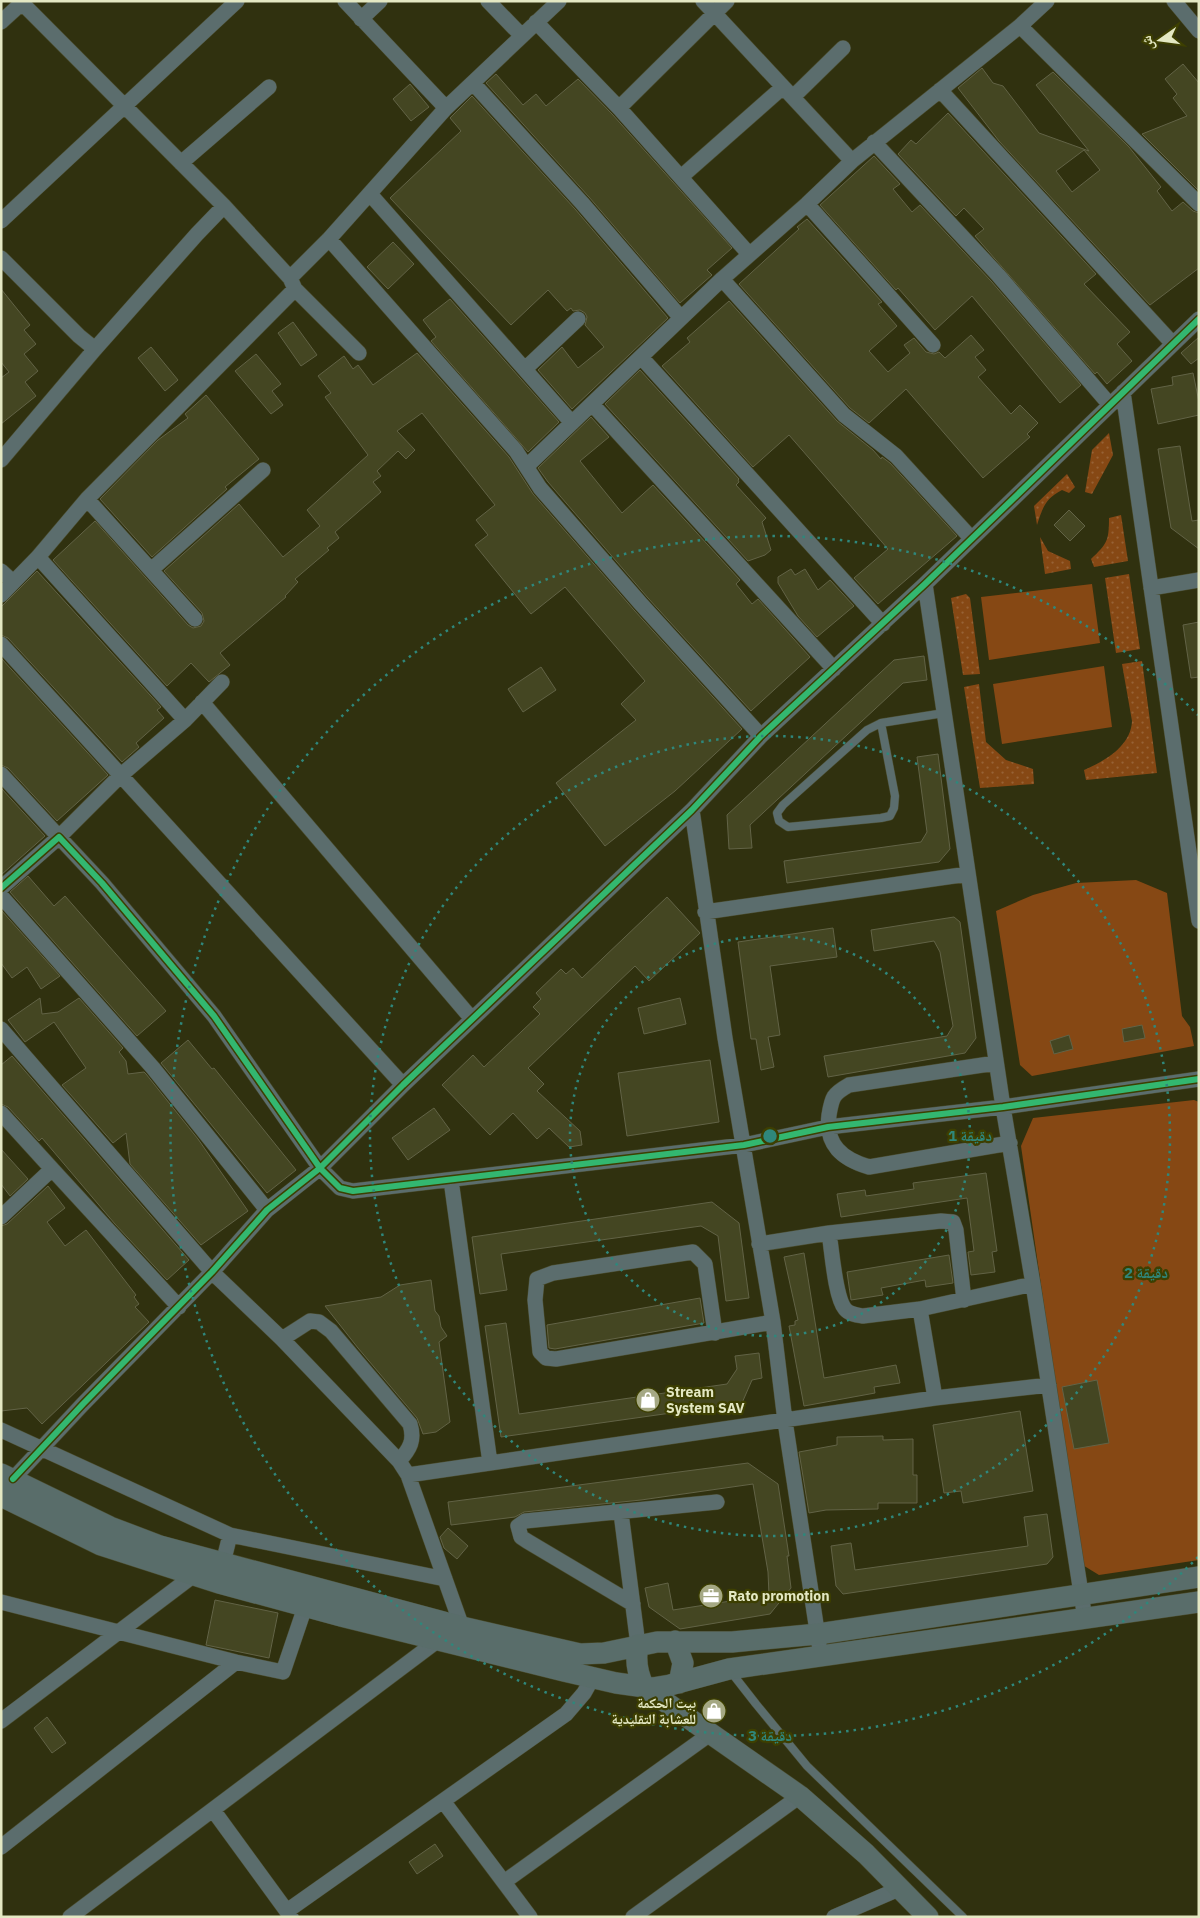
<svg xmlns="http://www.w3.org/2000/svg" width="1200" height="1918" viewBox="0 0 1200 1918" font-family="'IBM Plex Sans','Noto Naskh Arabic',sans-serif">
<style>
.grass{fill:url(#grass-dots)}
.garden{fill:#864814}
.building{fill:#444622;stroke:#626346;fill-rule:evenodd}
.lines{fill:none;stroke-linecap:round;stroke-linejoin:round}
.lane-casing{stroke:#4a4c2e;stroke-width:9}
.street-casing{stroke:#4a4c2e;stroke-width:16}
.secondary-casing{stroke:#4a4c2e;stroke-width:22}
.lane{stroke:#5b6d6d;stroke-width:8}
.street{stroke:#5b6d6d;stroke-width:15}
.secondary{stroke:#596d6a;stroke-width:21}
.cycleway-casing{stroke:#3d3f01;stroke-width:9}
.cycleway{stroke:#33b770;stroke-width:6}
.ring{fill:none;stroke:#2f877b;stroke-width:2.5;stroke-dasharray:2.5 5}
.labels{text-anchor:middle;stroke-width:4.5;stroke-linejoin:round;paint-order:stroke}
.poi-label{font-size:14px;font-weight:bold;fill:#e4e8c3;stroke:#3d3f01;text-anchor:start}
.centre{fill:#2f877b;stroke:#3d3f01;stroke-width:2.5}
.ring-label{font-size:15px;text-anchor:middle;font-weight:bold;fill:#2f877b;stroke:#3d3f01;stroke-width:4.5;stroke-linejoin:round;paint-order:stroke}
</style>
<defs>
<pattern id="grass-dots" width="8" height="8" patternUnits="userSpaceOnUse" patternTransform="scale(1.25)"><rect width="8" height="8" fill="#864814"/><path d="M2 2h.1M6 6h.1" fill="none" stroke="#976235" stroke-width="1.8" stroke-linecap="round"/></pattern>
</defs>
<rect width="100%" height="100%" fill="#30310f"/>
<path class="grass" d="M1109,433l4,22 -21,39 -7,-2 7,-42z
M1067,474l8,13 -6,6 -7,-3c-17,9 -19,17 -25,35l-3,-19z
M1121,515l7,46 -34,6 -3,-8c16,-15 18,-18 18,-41z
M1040,537l8,14 22,10 1,8 -26,5z
M1129,574l11,75 -24,4 -11,-75z
M966,594l4,4 10,76 -17,1 -12,-77z
M1142,661l15,112 -71,7 -2,-10c21,-9 47,-24 48,-49l-10,-57z
M979,684l7,58 20,18 27,9 1,15 -54,4 -16,-101z"/>
<path class="garden" d="M1092,584l8,59 -111,17 -8,-63z
M1104,666l8,61 -110,17 -9,-60z
M1136,880l31,13 15,123 8,11 4,19 -162,30 -12,-11 -24,-154 37,-16 43,-12z
M1194,1100l5,2v458l-100,15 -18,-11 -60,-418 12,-28z"/>
<path class="building" d="M1183,64l16,19v108l-57,-57 45,-18 -14,-18 4,-4 -12,-15z
M982,68l11,15 10,3 36,47 50,18 -53,-66 17,-13 76,75 32,40 -4,4 15,20 11,-9 10,9 6,2v55l-49,37 -151,-164 -41,-53zM1084,150l16,20 -28,22 -16,-21z
M496,74l27,31 13,-11 10,12 32,-27 34,35 120,134 -25,22 5,5 -32,28 -91,-106 -103,-114z
M410,84l19,23 -18,14 -18,-22z
M472,96l103,113 93,109 -96,91 -34,-39 24,-23 16,21 26,-21 -19,-22 2,-8 -2,-4 -5,-3 -7,1 -2,-3 -4,3 -19,-21 -37,35 -121,-127 71,-67 -11,-13z
M948,113l148,161 -12,10 46,48 -13,12 15,17 -25,23 -10,-12 -2,2 -120,-138 9,-7 -20,-21 -8,8 -58,-62 13,-14 5,4z
M874,156l26,28 -7,5 19,23 8,-7 71,76 90,104 -21,18 -88,-107 -37,34 -37,-42 -2,2 -76,-85z
M807,219l75,83 -4,2 19,22 -28,25 19,21 22,-19 -6,-8 10,-7 12,14 8,2 5,-2 6,6 26,-23 13,15 -9,7 11,13 -8,7 33,37 9,-9 18,18 -11,11 3,3 -47,41 -77,-89 -37,34 -19,-15 -111,-124 60,-55 -2,-2z
M393,242l21,22 -26,25 -21,-22z
M1,289l29,36 -6,5 12,14 -12,10 14,17 -13,11 11,14 -35,28v-46l8,-6 -8,-10z
M450,299l109,123 -31,30 -97,-111 5,-4 -13,-17z
M729,301l108,120 36,29 8,9 1,-2 8,6 67,73 -79,68 -24,-26 34,-29 -99,-114 -36,32 -91,-101 28,-24 -3,-4z
M293,322l24,33 -16,11 -23,-33z
M1199,337v21l-8,6 -10,-11z
M151,347l27,33 -13,11 -27,-33z
M417,353l92,104 24,37 101,116 108,119 -67,62 -70,55 -49,-63 80,-63 -15,-16 24,-23 -80,-94 -34,27 -56,-69 13,-10 -12,-15 19,-15 -73,-92 -25,18 18,19 -9,9 -8,-8 -21,20 4,5 -8,6 8,10 -46,40 4,6 -12,10 2,2 -34,29 3,3 -13,14 1,1 -66,56 10,12 -21,17 -18,-19 -24,23 -114,-126 42,-39 93,104 5,3 8,-2 3,-5 -2,-8 -38,-42 75,-67 44,53 37,-31 -13,-16 61,-55 -43,-58 6,-4 -13,-17 26,-20 9,13 5,-4 15,20z
M256,354l25,30 -9,7 11,14 -12,9 -36,-43z
M640,370l99,109 -1,1 1,2 -3,3 30,33 -4,4 9,28 -6,5 -17,6 -143,-157z
M1193,373l6,29v13l-41,9 -7,-35 22,-4 -1,-8z
M206,395l53,64 -34,28 2,2 -75,68 -52,-58 58,-59 30,-22 -3,-4z
M591,417l18,20 -29,24 42,52 31,-28 87,95 -4,4 16,20 6,-5 52,58 -59,54 -103,-113 -100,-116 -10,-14z
M1180,446l12,75 7,-1v29l-28,-21 -13,-79z
M1069,510l16,16 -15,15 -16,-16z
M791,569l4,6 10,-6 13,21 12,-10 24,26 -37,31 -19,-21 -20,-33v-6z
M37,571l124,136 -4,3 7,8 -28,25 3,4 -17,15 -114,-124 -7,-3v-28z
M1199,622v55l-8,1 -8,-53z
M924,656l3,24 -24,3 -153,142 2,23 -23,1 -2,-34 167,-155z
M1,658l107,117 -51,46 -49,-53 -7,-3z
M541,667l15,23 -33,22 -15,-23z
M938,754l12,95 -11,13 -152,21 -3,-22 137,-19 6,-10 -10,-75z
M1,788l44,48 -44,39z
M28,876l26,30 11,-10 101,115 -29,25 -127,-144z
M667,897l33,36 -51,48 -14,-15 -107,102 16,16 -7,7 43,40 2,14 -13,2 -20,-19 -12,11 -24,-26 -23,22 -48,-50 31,-30 11,12 56,-53 -7,-7 8,-8 -5,-6 25,-24 5,5 7,-6 9,10z
M1,910l59,66 -19,13 -14,-22 -15,11 -11,-15z
M954,917l6,5 16,116 -11,15 -137,24 -4,-21 123,-20 6,-10 -13,-74 -6,-11 -60,10 -3,-21z
M833,928l4,29 -67,9 10,69 -12,2 6,30 -13,3 -5,-31h-5l-13,-97z
M40,998l2,16 16,-2 21,-14 44,50 -4,4 7,9 2,13 16,-2 2,2 52,65 50,72 -47,34 -71,-81 -4,-31 -13,10 -51,-58 24,-17 -32,-46 -29,20 -17,-22z
M680,998l6,26 -42,10 -6,-26z
M1142,1025l3,13 -21,4 -2,-13z
M1069,1035l4,14 -19,5 -4,-13z
M188,1040l24,29 2,-1 82,102 -29,23 -106,-130z
M12,1056l177,204 -22,20 -52,-56 -73,-86 -3,3 -31,-34 -7,-3v-39z
M710,1060l9,62 -92,14 -9,-63z
M434,1108l16,22 -42,30 -16,-22z
M1,1149l27,30 -18,17 -9,-12z
M986,1173l11,78 -5,1 3,20 -24,3 -3,-23 6,-1 -7,-53 -126,19 -4,-23 28,-4 1,6 48,-7 -1,-6z
M48,1186l17,22 -18,14 18,24 21,-16 50,65 -2,2 5,7 -4,3 14,15 -107,102 -15,-16 -26,3v-185l6,-2z
M712,1202l27,21 10,75 -23,3 -8,-65 -17,-10 -200,28 6,36 -27,4 -8,-57z
M804,1253l20,125 72,-13 4,18 -26,4 1,6 -71,13 -15,-80 6,-1v-4l3,-1 -14,-63z
M949,1255l4,28 -27,4 -1,-7 -44,8 2,7 -32,5 -4,-28z
M431,1280l4,31 4,5 2,11 6,9 -8,6 11,80 -14,10 -13,2 -6,-16 -59,-70 -33,-42 56,-9 19,-12z
M700,1298l4,25 -149,26 -6,-1 -2,-23z
M506,1323l13,91 208,-30 10,-15 -2,-13 24,-3 3,25 -10,2 -10,23 -241,34 -16,-111z
M1097,1380l12,63 -35,6 -12,-62z
M1020,1411l13,80 -70,12 -2,-12 -17,2 -11,-68z
M883,1436v4l30,-1v36h4v28h-39v6l-52,1 -17,3 -10,-61 38,-7v-8z
M748,1463l30,21 11,72h-2l4,32 -21,26 -90,15 -31,-22 -4,-19 23,-5 5,27 96,-15 -1,-23 -15,-88 -112,16 -117,12 -9,5 -64,8 -3,-23z
M1047,1514l6,43 -6,7 -204,30 -7,-8 -5,-40 20,-3 4,27 173,-24 -4,-29z
M448,1528l20,18 -11,13 -13,-11 -4,-11z
M215,1600l63,13 -9,45 -63,-13z
M47,1717l19,26 -14,10 -18,-25z
M435,1844l8,12 -26,18 -8,-12z"/>
<g class="lines">
<defs>
<path id="lane" d="M881,723l14,73 -1,12 -4,8 -9,2 -93,9 -9,-6 -2,-8 6,-8 84,-75 14,-7 63,-10
M731,1672l25,32 51,62 156,151"/>
<path id="street" d="M20,1l204,205 66,72 5,11 64,64
M345,1l101,107
M488,1l34,35
M703,1l149,160
M1174,1l25,30
M361,19l19,-18
M1,22l23,-21
M536,22l83,86 130,146
M1020,26l179,178
M473,83l109,120 99,115
M940,90l233,254
M793,97l50,-49
M619,108l108,-107
M874,142l124,133 112,130
M181,163l88,-76
M681,177l102,-90
M370,194l202,229
M807,204l126,141
M1,221l236,-220
M329,239l187,212 24,37 101,116 120,132
M1,258l78,78 16,13 102,-115 27,-28
M290,278l39,-39 117,-131 113,-107
M722,279l122,136 52,41 75,82
M1199,319l-274,265 -164,152 -69,74 -289,275 -83,83 20,20 13,3 391,-46 84,-18 175,-20 196,-28
M641,357l242,267
M525,369l53,-50
M1123,392l76,529
M592,404l242,265
M1,460l94,-111
M527,466l195,-187 85,-75 45,-43 168,-135 27,-25
M87,499l108,120
M38,557l147,163
M151,570l112,-100
M1,571l12,11
M925,584l78,523 30,177 52,335
M1151,588l48,-8
M1,595l37,-38 49,-58 208,-210
M1,644l402,441
M202,702l270,317
M1,774l58,63 61,-61 65,-56 37,-38
M692,810l33,228 48,284 12,99 34,223
M1,888l58,-51 43,46 112,133 106,152 -53,42 -55,62 -129,132 -70,75
M1,896l152,172 114,142
M705,912l263,-38
M1,1029l211,243 70,67 117,122 9,14 54,152
M996,1063l-147,22c-16,9 -17,12 -20,30 -4,30 13,44 40,52l141,-24
M1,1113l51,56
M451,1180l39,283
M1,1217l51,-48 127,138
M829,1233c3,18 6,64 16,76 4,5 12,6 18,7l57,-7 113,-25
M759,1244l70,-11 112,-12 12,1 3,8 8,70
M920,1309l15,89
M715,1333l-10,-69 -12,-12 -140,21 -16,6 -2,21 5,52 6,6 10,1 217,-37
M282,1339l28,-18 9,1 12,9 79,93c5,16 0,25 -11,37
M1,1430l229,105 215,44
M408,1475l527,-77 114,-13
M621,1513l17,132
M221,1571l9,-36
M1,1602l235,60 47,10 22,-65
M633,1604l-106,-63 -6,-4 -3,-11 7,-5 192,-19
M1,1721l193,-146
M443,1801l87,116
M213,1810l78,107
M1,1847l235,-185
M504,1882l206,-148
M287,1911l279,-197 18,-21 9,-16
M70,1917l367,-276
M633,1917l167,-121
M834,1917l67,-29"/>
<path id="secondary" d="M1,1474l109,53 50,19 302,81 118,27 24,-1 53,-11h75l86,-8 381,-57
M1,1496l100,49 118,38 122,33 223,55 52,12 36,5 18,-3 59,-16 470,-67
M675,1641l8,22 -4,20
M638,1645c-3,15 -1,28 6,42l156,109 66,58 62,63"/>
</defs>
<use href="#lane" class="lane-casing"/>
<use href="#street" class="street-casing"/>
<use href="#secondary" class="secondary-casing"/>
<use href="#lane" class="lane"/>
<use href="#street" class="street"/>
<use href="#secondary" class="secondary"/>
<defs>
<path id="cycleway" d="M1199,319l-274,265 -164,152 -69,74 -289,275 -83,83 20,20 13,3 391,-46 84,-18 175,-20 196,-28
M1,888l58,-51 43,46 112,133 106,152 -53,42 -55,62 -129,132 -70,75"/>
</defs>
<use href="#cycleway" class="cycleway-casing"/>
<use href="#cycleway" class="cycleway"/>
</g>
<g class="ring">
<circle cx="770" cy="1136" r="200"/>
<circle cx="770" cy="1136" r="400"/>
<path d="M1198 1557A600 600 0 1 1 1198 715"/>
</g>
<defs>
<symbol id="shop-disc" viewBox="-11 -11 22 22"><circle r="9.5" fill="#a5a884" stroke="#3d3f01"/><path d="M-5-2.5h2.3a2.7 3.5 0 0 1 5.4 0H5L5.5 6h-11ZM-1.5-2.5h3a1.5 2.3 0 0 0-3 0Z" fill="#fff"/></symbol>
<symbol id="office-disc" viewBox="-11 -11 22 22"><circle r="9.5" fill="#a5a884" stroke="#3d3f01"/><path d="M-6-3h4V-5.5h4V-3h4V5H-6ZM-1-4.5V-3h2v-1.5ZM-6 0V1H6V0Z" fill="#fff"/></symbol>
</defs>
<g fill-rule="evenodd">
<use href="#shop-disc" x="634" y="1386" width="28" height="28"/>
<use href="#office-disc" x="697" y="1582" width="28" height="28"/>
<use href="#shop-disc" x="700" y="1697" width="28" height="28"/>
</g>
<g class="labels">
<g class="poi-label">
<text x="666" y="1397">Stream<tspan x="666" dy="16">System SAV</tspan></text>
<text x="728" y="1601">Rato promotion</text>
<text x="696" y="1708" text-anchor="end">بيت الحكمة<tspan x="696" dy="16">للعشابة التقليدية</tspan></text>
</g>
</g>
<circle cx="770" cy="1136" r="8" class="centre"/>
<g class="ring-label">
<text x="970" y="1141">1 دقيقة</text>
<text x="1146" y="1278">2 دقيقة</text>
<text x="770" y="1741">3 دقيقة</text>
</g>
<rect width="1200" height="1918" fill="none" stroke="#e4e8c3" stroke-width="5"/>
<g transform="translate(1160 40) rotate(256)" stroke="#3d3f01" stroke-width="4" paint-order="stroke">
<path d="M0-4L9 19L0 12L-9 19Z" fill="#e4e8c3"/>
<text y="-8" font-size="14" font-weight="bold" text-anchor="middle" fill="#e4e8c3">ش</text>
</g>
</svg>
